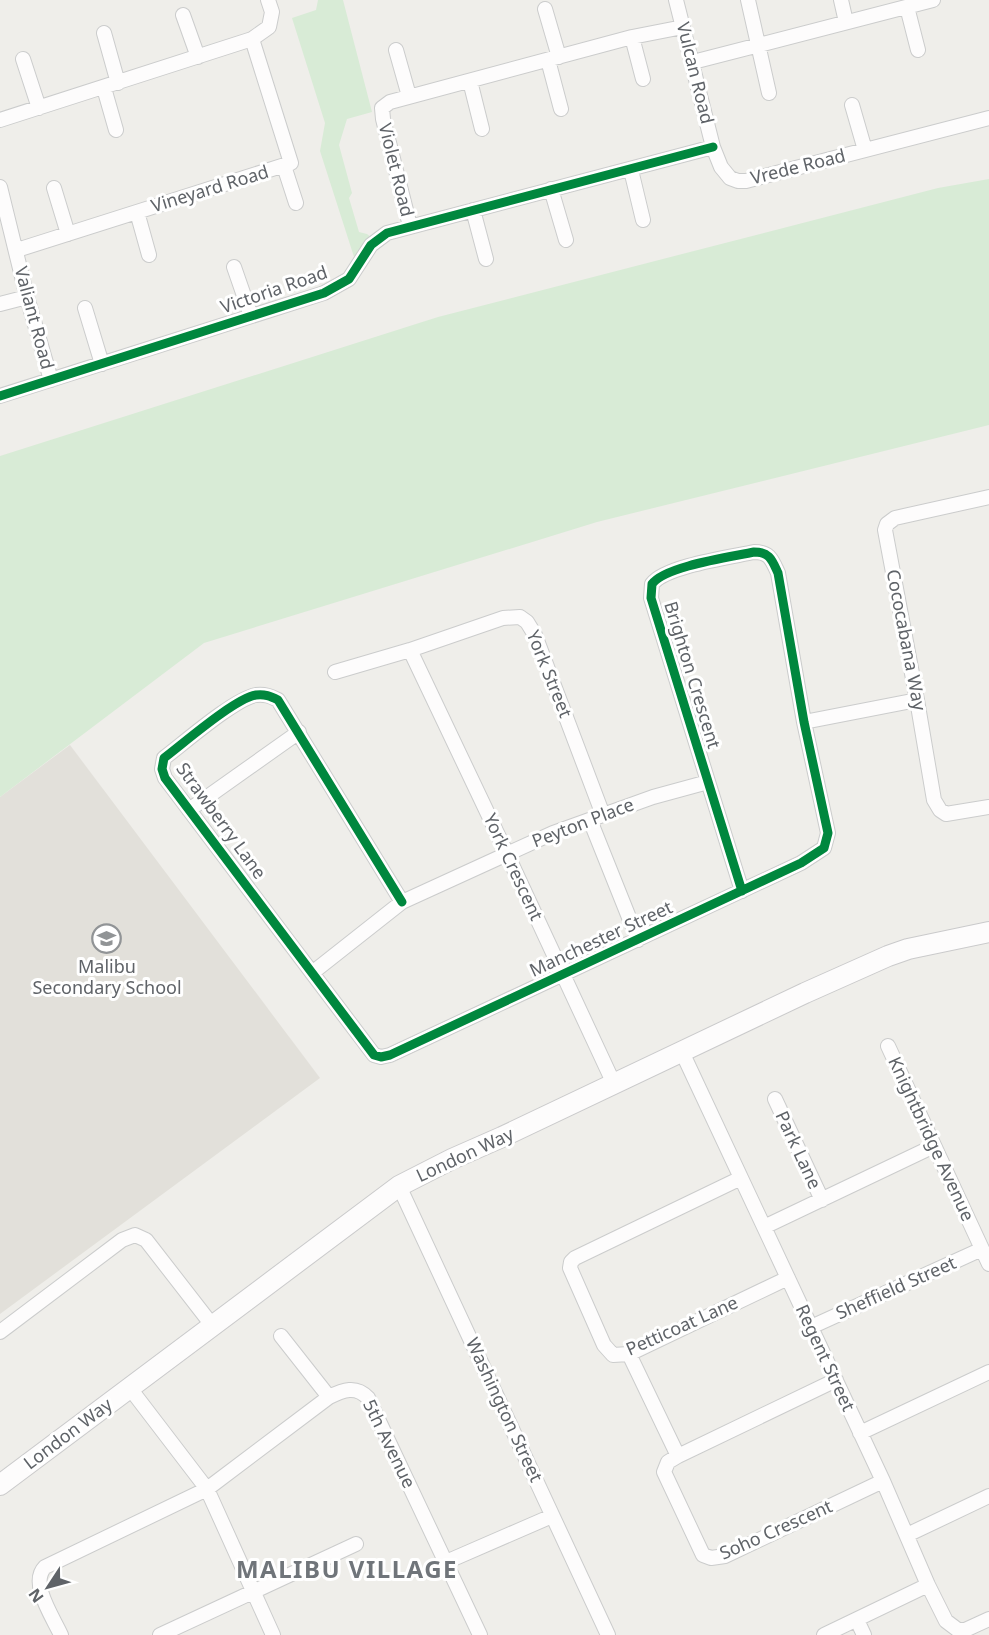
<svg xmlns="http://www.w3.org/2000/svg" width="989" height="1635" viewBox="0 0 989 1635" font-family="'Noto Sans',sans-serif">
<style>
.education{fill:#e2e0da}
.grass{fill:#d8ebd6}
.lines{fill:none;stroke-linecap:round;stroke-linejoin:round}
.street-casing{stroke:#cbcccc;stroke-width:16}
.secondary-casing{stroke:#cacacb;stroke-width:22}
.street{stroke:#fdfcfc;stroke-width:14}
.secondary{stroke:#fdfcfc;stroke-width:20}
.cycleway-casing{stroke:#fff;stroke-width:13}
.cycleway{stroke:#00873e;stroke-width:9}
.labels{text-anchor:middle;stroke-width:6;stroke-linejoin:round;paint-order:stroke}
.street-label{font-size:18px;fill:#5f6368;stroke:#fff}
.poi-label{font-size:18px;fill:#5f6368;stroke:#fff}
.district-label{font-size:24px;font-weight:bold;letter-spacing:1.5px;fill:#70757a;stroke:#fff}
</style>
<rect width="100%" height="100%" fill="#efeeea"/>
<path class="education" d="M70,745l250,333 -320,236v-517z"/>
<path class="grass" d="M318,0h25l29,112 -25,7 -8,26 13,48 -3,5 10,34 8,2 4,3 -16,23 -35,-109 5,-28 -33,-105 24,-8z
M989,179v246l-392,97 -393,121 -204,154v-341l438,-139 500,-129z"/>
<g class="lines">
<defs>
<path id="street" d="M676,0l37,147 8,20 9,11 8,3h8l243,-63
M748,0l21,93
M841,0l5,22
M907,7l11,43
M545,9l14,48
M183,15l15,42
M104,33l14,50
M632,37l11,42
M396,50l13,46
M23,59l16,49
M548,60l13,49
M693,62l240,-62
M470,81l12,48
M104,88l12,42
M852,105l13,45
M0,120l252,-81 17,-12 3,-15 -4,-12
M284,166l12,37
M631,170l12,50
M0,187l27,110 24,83
M54,188l14,46
M551,189l15,51
M473,210l13,49
M137,212l12,43
M410,226l-27,-107 -1,-11 8,-6 242,-65 51,-10
M17,250l274,-87 -39,-124
M234,267l17,49
M0,304l27,-7
M85,308l17,56
M0,396l324,-103 25,-14 22,-34 16,-12 326,-86
M989,497l-94,21 -8,6 -2,6 32,170 17,100 6,10 6,4 43,-7
M410,650l97,204 107,230
M335,672l75,-22 93,-32 17,-1 7,5 8,13 68,180
M804,722l113,-22
M189,810l110,-78
M590,820l48,120
M402,902l-124,-202c-8,-4 -13,-6 -22,-5 -22,4 -72,48 -92,63l-2,11 3,9 209,277 7,2 9,-2 411,-192 23,-15 4,-15 -24,-111 -26,-149c-6,-13 -8,-21 -24,-21 -23,5 -89,14 -102,32l-1,14 91,293
M312,973l90,-71 151,-69 100,-36 55,-15
M888,1046l101,218
M682,1052l201,429 45,104 18,36 12,9h7l24,-11
M775,1099l47,101
M741,1178l-166,80 -4,4 -1,6 34,77 9,10 16,-1 159,-76
M399,1186l209,449
M764,1227l170,-81
M811,1327l171,-78
M0,1332l122,-92 13,-5 11,5 66,85
M281,1336l48,61
M629,1354l49,102
M836,1380l-158,76 -10,6 -4,10 39,83 8,3 14,-2 158,-75
M129,1387l78,102 66,146
M860,1433l129,-61
M907,1535l82,-39
M446,1562l106,-46
M857,1620l7,15
M61,1635c-8,-18 -32,-52 -16,-68l162,-78 122,-92c14,-7 27,-12 39,1l112,237
M160,1635l196,-91
M824,1635l104,-50"/>
<path id="secondary" d="M0,1485l399,-299 53,-27 50,-22 303,-144 83,-37 20,-7 81,-17"/>
</defs>
<use href="#street" class="street-casing"/>
<use href="#secondary" class="secondary-casing"/>
<use href="#street" class="street"/>
<use href="#secondary" class="secondary"/>
<defs>
<path id="cycleway" d="M0,396l324,-103 25,-14 22,-34 16,-12 326,-86
M402,902l-124,-202c-8,-4 -13,-6 -22,-5 -22,4 -72,48 -92,63l-2,11 3,9 209,277 7,2 9,-2 411,-192 23,-15 4,-15 -24,-111 -26,-149c-6,-13 -8,-21 -24,-21 -23,5 -89,14 -102,32l-1,14 91,293"/>
</defs>
<use href="#cycleway" class="cycleway-casing"/>
<use href="#cycleway" class="cycleway"/>
</g>
<defs>
<symbol id="school-ring" viewBox="-11 -11 22 22"><circle r="9.5" fill="#fff" stroke="#919496" stroke-width="1.5"/><path d="M0-5L7-2L0 1L-7-2ZM-4 1L0 2.5L4 1V4Q0 6-4 4Z" fill="#919496"/></symbol>
</defs>
<g fill-rule="evenodd">
<use href="#school-ring" x="90" y="922" width="33" height="33"/>
</g>
<g class="labels">
<g class="street-label">
<text transform="translate(695 73) rotate(76)" y="6">Vulcan Road</text>
<text transform="translate(798 167) rotate(-14)" y="6">Vrede Road</text>
<text transform="translate(396 170) rotate(76)" y="6">Violet Road</text>
<text transform="translate(210 189) rotate(-17)" y="6">Vineyard Road</text>
<text transform="translate(274 290) rotate(-19)" y="6">Victoria Road</text>
<text transform="translate(34 318) rotate(75)" y="6">Valiant Road</text>
<text transform="translate(906 640) rotate(79)" y="6">Cococabana Way</text>
<text transform="translate(549 674) rotate(68)" y="6">York Street</text>
<text transform="translate(692 675) rotate(73)" y="6">Brighton Crescent</text>
<text transform="translate(221 821) rotate(54)" y="6">Strawberry Lane</text>
<text transform="translate(583 823) rotate(-21)" y="6">Peyton Place</text>
<text transform="translate(513 867) rotate(65)" y="6">York Crescent</text>
<text transform="translate(601 939) rotate(-25)" y="6">Manchester Street</text>
<text transform="translate(931 1139) rotate(65)" y="6">Knightbridge Avenue</text>
<text transform="translate(798 1150) rotate(65)" y="6">Park Lane</text>
<text transform="translate(465 1155) rotate(-25)" y="6">London Way</text>
<text transform="translate(896 1288) rotate(-24)" y="6">Sheffield Street</text>
<text transform="translate(682 1326) rotate(-24)" y="6">Petticoat Lane</text>
<text transform="translate(825 1358) rotate(65)" y="6">Regent Street</text>
<text transform="translate(504 1410) rotate(65)" y="6">Washington Street</text>
<text transform="translate(68 1434) rotate(-37)" y="6">London Way</text>
<text transform="translate(389 1444) rotate(64)" y="6">5th Avenue</text>
<text transform="translate(776 1530) rotate(-24)" y="6">Soho Crescent</text>
</g>
<g class="poi-label">
<text x="107" y="973">Malibu<tspan x="107" dy="21">Secondary School</tspan></text>
</g>
<g class="district-label">
<text x="347" y="1578">MALIBU VILLAGE</text>
</g>
</g>
<g transform="translate(48 1587) rotate(234)" stroke="#ffffff" stroke-width="4.5" paint-order="stroke">
<path d="M0-4.5L10 22L0 15L-10 22Z" fill="#5f6368"/>
<text y="-9" font-size="16" font-weight="bold" text-anchor="middle" fill="#5f6368">N</text>
</g>
</svg>
